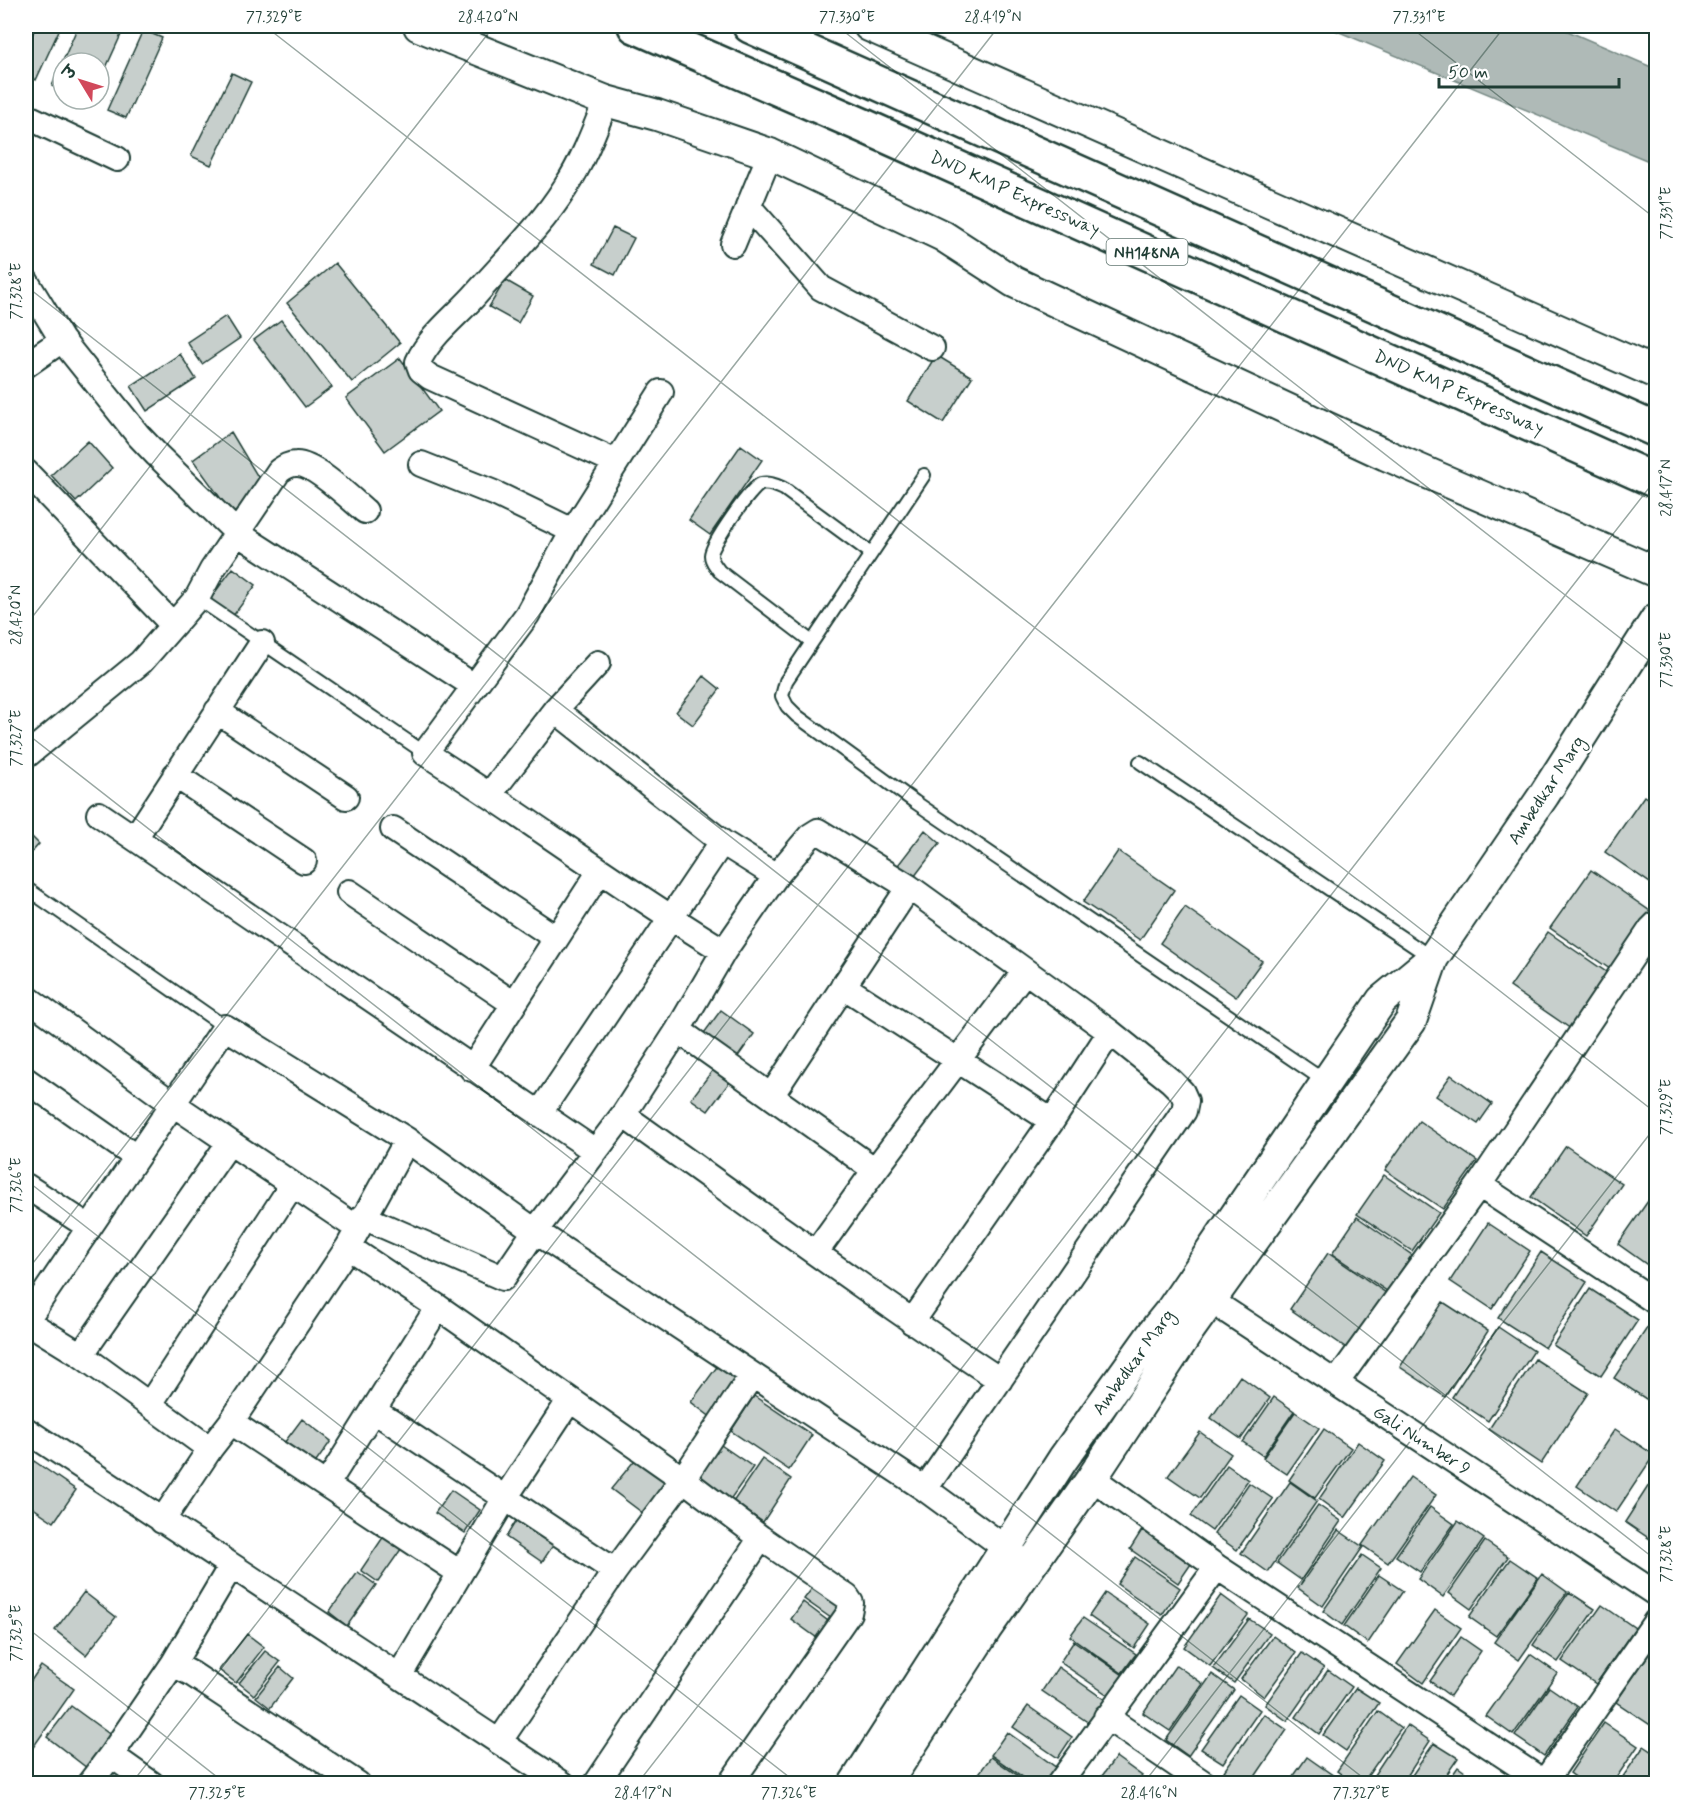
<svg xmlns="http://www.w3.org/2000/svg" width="1682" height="1809" viewBox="0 0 1682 1809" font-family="Mynerve,'Playpen Sans Deva',sans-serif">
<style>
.water{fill:#afbab7;stroke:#758883;stroke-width:1.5}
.building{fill:#c7cfcc;stroke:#1f3d34;stroke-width:1.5}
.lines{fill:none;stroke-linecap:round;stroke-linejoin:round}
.service-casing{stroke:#1f3d34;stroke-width:16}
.minor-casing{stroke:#1f3d34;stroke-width:28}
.tertiary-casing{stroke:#1f3d34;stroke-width:34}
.trunk-casing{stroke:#1f3d34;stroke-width:38}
.service{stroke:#fff;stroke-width:12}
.minor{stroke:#fff;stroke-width:24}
.tertiary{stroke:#fff;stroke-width:30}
.trunk{stroke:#fff;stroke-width:33}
.ticks{fill:none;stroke:#1f3d34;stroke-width:1.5;stroke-opacity:0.45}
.labels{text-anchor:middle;stroke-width:5;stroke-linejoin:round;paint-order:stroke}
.shield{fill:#fff;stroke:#627771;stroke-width:1.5}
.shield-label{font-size:16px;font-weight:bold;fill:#1f3d34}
.street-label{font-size:18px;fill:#1f3d34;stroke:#fff}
.neatline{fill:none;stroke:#1f3d34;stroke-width:2}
.ticks-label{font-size:15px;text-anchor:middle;fill:#1f3d34}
</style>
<rect width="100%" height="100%" fill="#fff"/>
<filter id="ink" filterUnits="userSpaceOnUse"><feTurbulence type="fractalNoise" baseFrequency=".0167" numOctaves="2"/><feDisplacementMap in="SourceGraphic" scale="12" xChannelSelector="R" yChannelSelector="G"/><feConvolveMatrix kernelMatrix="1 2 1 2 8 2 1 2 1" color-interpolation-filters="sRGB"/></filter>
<g filter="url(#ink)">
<path class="water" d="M1325,26h231l100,43v95z"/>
<path class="building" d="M36,26h25l-25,54 -10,-5v-26z
M78,26h47l-26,57v-20h-36v28l-11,-5z
M143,30l19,8 -36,80 -19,-8z
M232,73l19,9 -40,83 -20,-9z
M613,228l21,10 -19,37 -21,-11z
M335,263l65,80 -48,39 -65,-79z
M505,280l28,16 -15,27 -29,-16z
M226,316l14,22 -38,26 -15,-22z
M281,320l51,67 -27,20 -51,-67z
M180,354l16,25 -49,32 -16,-25z
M936,355l36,22 -29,46 -35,-22z
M400,358l39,53 -54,40 -39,-53z
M231,432l33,55 -27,34 -44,-61z
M88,441l24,27 -36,34 -25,-27z
M741,445l21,15 -52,75 -21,-15z
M233,568l23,17 -23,31 -23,-17z
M704,676l16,13 -27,36 -17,-13z
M1644,796l12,8v83l-51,-35z
M925,830l15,13 -29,38 -16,-12z
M26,831l13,13 -13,15z
M1118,851l56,39 -34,50 -57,-38z
M1591,870l59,41 -40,58 -60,-41z
M1185,907l77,54 -26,36 -76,-54z
M1548,932l64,44 -38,55 -64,-44z
M721,1010l33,24 -17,24 -33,-25z
M718,1063l17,12 -27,36 -17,-12z
M1451,1075l41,29 -14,20 -42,-28z
M1419,1121l58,40 -34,48 -58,-39z
M1566,1146l56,38 -36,52 -55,-39z
M1384,1175l55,38 -27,38 -55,-37z
M1655,1191l1,2v78l-38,-27z
M1357,1217l55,38 -25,36 -55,-37z
M1488,1223l42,28 -38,58 -42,-28z
M1541,1252l46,30 -42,66 -47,-30z
M1328,1253l58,40 -38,56 -58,-40z
M1590,1289l48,31 -37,56 -48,-31z
M1443,1302l45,29 -43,66 -45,-30z
M1651,1322l5,4v63l-7,12 -35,-23z
M1498,1327l36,24 -46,70 -36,-24z
M1535,1359l53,34 -47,71 -52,-35z
M719,1364l25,19 -28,38 -25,-19z
M1240,1376l30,22 -29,41 -30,-21z
M754,1396l58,39 -23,35 -58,-39z
M1274,1397l20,14 -31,45 -20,-14z
M1295,1412l24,16 -32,46 -24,-16z
M302,1419l29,22 -17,24 -30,-22z
M1324,1429l27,19 -36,50 -26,-18z
M1615,1429l39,26 -38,57 -39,-26z
M1200,1432l31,22 -31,44 -32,-22z
M1358,1442l27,19 -40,57 -26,-19z
M718,1443l35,24 -24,34 -35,-24z
M639,1455l38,25 -29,37 -37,-28z
M762,1459l29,20 -28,43 -30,-20z
M34,1461l42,29 -22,32 -28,-19v-30z
M1227,1465l21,15 -36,51 -21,-15z
M1656,1474v69l-31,-21z
M1410,1477l26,18 -48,68 -26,-18z
M1290,1482l27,19 -49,71 -27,-19z
M1249,1483l24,16 -36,51 -23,-16z
M451,1490l29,20 -15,23 -30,-20z
M1318,1505l23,16 -40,59 -24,-17z
M1430,1507l24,17 -34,48 -24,-16z
M519,1516l37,25 -14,21 -36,-25z
M1458,1521l26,18 -41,58 -25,-18z
M1142,1530l49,34 -13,19 -48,-34z
M1338,1530l25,17 -40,59 -25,-18z
M386,1533l18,12 -26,37 -17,-12z
M1485,1541l23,16 -37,52 -22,-16z
M1362,1555l19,13 -39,57 -19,-14z
M1135,1557l45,31 -18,27 -45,-31z
M1510,1559l28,19 -42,58 -27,-19z
M358,1572l18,13 -29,41 -18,-14z
M1542,1574l25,18 -48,68 -25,-18z
M1379,1575l24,16 -35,52 -24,-17z
M819,1579l29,24 -10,20 -34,-24z
M84,1592l32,25 -30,38 -31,-25z
M1569,1592l26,17 -37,53 -25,-17z
M1105,1593l45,31 -16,24 -45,-32z
M1221,1595l27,20 -38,51 -26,-19z
M803,1602l33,25 -12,16 -33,-24z
M1602,1605l33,23 -39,56 -34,-23z
M1435,1610l26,18 -38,55 -26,-19z
M1083,1618l53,36 -14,19 -52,-37z
M1249,1619l21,14 -36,50 -21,-15z
M247,1634l17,13 -28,36 -17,-13z
M1273,1636l23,17 -32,44 -23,-18z
M1461,1637l20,14 -31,45 -20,-15z
M1074,1641l49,34 -15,20 -48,-33z
M1656,1643v82l-1,3 -39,-26z
M265,1651l15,11 -26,33 -15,-12z
M1302,1653l22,15 -37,53 -22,-16z
M1530,1654l27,19 -44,62 -27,-19z
M1176,1665l27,19 -33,47 -27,-18z
M41,1666l33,23 -47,67 -1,-68z
M280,1667l13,11 -23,30 -14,-11z
M1058,1667l47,33 -16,23 -47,-32z
M1328,1670l24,17 -33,47 -23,-17z
M1212,1674l22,16 -46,66 -22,-16z
M1549,1687l29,20 -34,49 -29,-20z
M1356,1688l23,15 -33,48 -23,-16z
M1239,1695l21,15 -37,53 -22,-14z
M71,1706l41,30 -25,32 -40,-31z
M1028,1706l44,31 -14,21 -45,-31z
M1378,1711l23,17 -39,56h-7l-18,-13z
M1264,1714l23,16 -37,54h-9l-17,-13z
M1604,1723l34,23 -26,38h-27l-15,-11z
M1407,1725l23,16 -28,43h-34z
M1007,1732l54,39 -9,13h-19l-42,-29z
M1434,1743l24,15 -18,26h-34z
M1644,1746l12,8v30h-38z
M991,1757l39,27h-42l-11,-8z
M1116,1757l26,19 -6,8h-40z
M1307,1757l27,19 -5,8h-41z
M1458,1767l24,17h-36z"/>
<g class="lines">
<defs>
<path id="service" d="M924,475l-138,206 -4,15 5,10 10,10 118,86 411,280
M197,598l228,155
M812,642l-93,-71c-3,-5 -8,-9 -8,-16 0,-10 40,-68 50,-71 8,-2 16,2 23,5l87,64
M1140,762l292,196
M26,888l199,139"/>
<path id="minor" d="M606,101c-12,30 -23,60 -41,87 -24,38 -58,71 -88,105 -19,22 -47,42 -59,69l3,8 9,7 186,85
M26,116l91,43
M748,206l73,82 111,60
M733,244l37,-90
M26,281l36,59 76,95 19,20 80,78 237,153
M26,365l36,-25
M661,392l-88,139 -46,84 -102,138c101,64 197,136 299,198
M421,464l73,29 79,38
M26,472l147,153
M555,710l167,132 54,34
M217,711l129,86
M26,756l115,-94 56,-64 15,-28 67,-99c6,-4 10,-7 17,-7 18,-1 55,35 69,47
M175,775l129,86
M490,794l65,-84 43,-47
M99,814l496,337
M393,829l163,109
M135,838l127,-195
M349,892l165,112
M843,986l209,135
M26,997l147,107 184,124
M678,1030l197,140
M472,1069l128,-198
M26,1080l110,77
M771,1096l138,-209
M539,1114l183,-272
M623,1115c125,89 249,181 377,265
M1479,1185l177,117
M26,1186l63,41
M363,1217l140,61 32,-47 88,-116 55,-85 46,-79 52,-75 34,-40 8,-5 91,56 201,145 61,49 11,11 4,9 -2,10 -259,378
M348,1247l90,60 245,172 78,59 86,59 4,6 -2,10 -119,171
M816,1252l59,-82 150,-199
M1198,1292l458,302
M26,1321l199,-294 182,113 128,91 390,258 94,69
M26,1321l55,34 129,94
M912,1322l140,-201 58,-89
M81,1355l148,-212
M1336,1383l143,-198 172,-256 5,-5
M150,1404l142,-219
M373,1410l242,161
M231,1422l229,151
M26,1430l537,354
M1092,1478l125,89 330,217
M327,1484l111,-177
M162,1521l48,-72 21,-27 117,-175 59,-107
M173,1664l58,-98
M399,1676l106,-178 64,-97
M1106,1717l99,67
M499,1742l116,-171 68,-92 69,-104
M111,1755l41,29
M89,1784l22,-29 62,-91 19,10 166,110
M596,1784l165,-246
M1059,1784l158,-217
M1543,1784l113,-163"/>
<path id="tertiary" d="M419,26l187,75 51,14 113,39 173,82 71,46 372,173 270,117
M869,26l787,347
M854,1784l209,-325 95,-133 13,-16 211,-310 51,-42
M886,1784l100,-155 106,-151 98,-149 221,-308 22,-63 111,-163 112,-176"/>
<path id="trunk" d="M635,26l229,100 792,355
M750,26l906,404"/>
</defs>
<use href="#service" class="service-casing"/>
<use href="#minor" class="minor-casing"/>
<use href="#tertiary" class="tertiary-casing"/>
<use href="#trunk" class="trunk-casing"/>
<use href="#service" class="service"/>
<use href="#minor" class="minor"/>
<use href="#tertiary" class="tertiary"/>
<use href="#trunk" class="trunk"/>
</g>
</g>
<path class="ticks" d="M265,26l1391,1087M837,26l819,640M1409,26l247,193M26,286l1630,1274M26,625l468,-599M26,733l1345,1051M26,1180l772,604M26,1272l973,-1246M26,1627l200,157M131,1784l1374,-1758M637,1784l1019,-1305M1143,1784l513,-658M1648,1784l8,-11"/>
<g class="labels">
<rect class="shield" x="1106.5" y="239" width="81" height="26" rx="4.5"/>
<g class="shield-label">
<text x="1147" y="258">NH148NA</text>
</g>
<g class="street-label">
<text transform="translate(1015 193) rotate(24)" y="6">DND KMP Expressway</text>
<text transform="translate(1459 392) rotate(24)" y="6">DND KMP Expressway</text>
<text transform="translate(1546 790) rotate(-57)" y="6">Ambedkar Marg</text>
<text transform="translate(1133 1362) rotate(-54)" y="6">Ambedkar Marg</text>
<text transform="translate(1422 1440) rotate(33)" y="6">Gali Number 9</text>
</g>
</g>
<rect width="1682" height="1809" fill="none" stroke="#fff" stroke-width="66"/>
<g transform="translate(81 81) rotate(308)"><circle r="28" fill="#ffffff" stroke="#a5b1ae" stroke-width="1.5"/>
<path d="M0-4.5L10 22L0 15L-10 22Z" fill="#d1495b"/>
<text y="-9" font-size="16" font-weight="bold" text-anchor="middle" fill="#1f3d34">उ</text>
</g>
<path d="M1439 78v9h180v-9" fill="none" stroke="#1f3d34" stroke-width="3"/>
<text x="1448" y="78" font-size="18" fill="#1f3d34" stroke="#ffffff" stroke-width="4.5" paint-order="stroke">50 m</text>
<rect x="33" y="33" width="1616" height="1743" class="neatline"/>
<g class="ticks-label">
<text x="274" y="22">77.329°E</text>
<text x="488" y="22">28.420°N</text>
<text x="847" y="22">77.330°E</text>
<text x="993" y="22">28.419°N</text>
<text x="1419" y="22">77.331°E</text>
<text transform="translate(1666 213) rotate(-90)" y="5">77.331°E</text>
<text transform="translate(16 291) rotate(-90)" y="5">77.328°E</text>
<text transform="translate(1666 488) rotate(-90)" y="5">28.417°N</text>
<text transform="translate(16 615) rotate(-90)" y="5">28.420°N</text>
<text transform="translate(1666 660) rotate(-90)" y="5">77.330°E</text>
<text transform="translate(16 738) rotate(-90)" y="5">77.327°E</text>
<text transform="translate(1666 1107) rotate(-90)" y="5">77.329°E</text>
<text transform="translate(16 1185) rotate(-90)" y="5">77.326°E</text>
<text transform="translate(1666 1554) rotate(-90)" y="5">77.328°E</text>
<text transform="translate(16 1633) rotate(-90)" y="5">77.325°E</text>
<text x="217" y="1798">77.325°E</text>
<text x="643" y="1798">28.417°N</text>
<text x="789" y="1798">77.326°E</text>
<text x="1149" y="1798">28.416°N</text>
<text x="1361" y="1798">77.327°E</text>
</g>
</svg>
